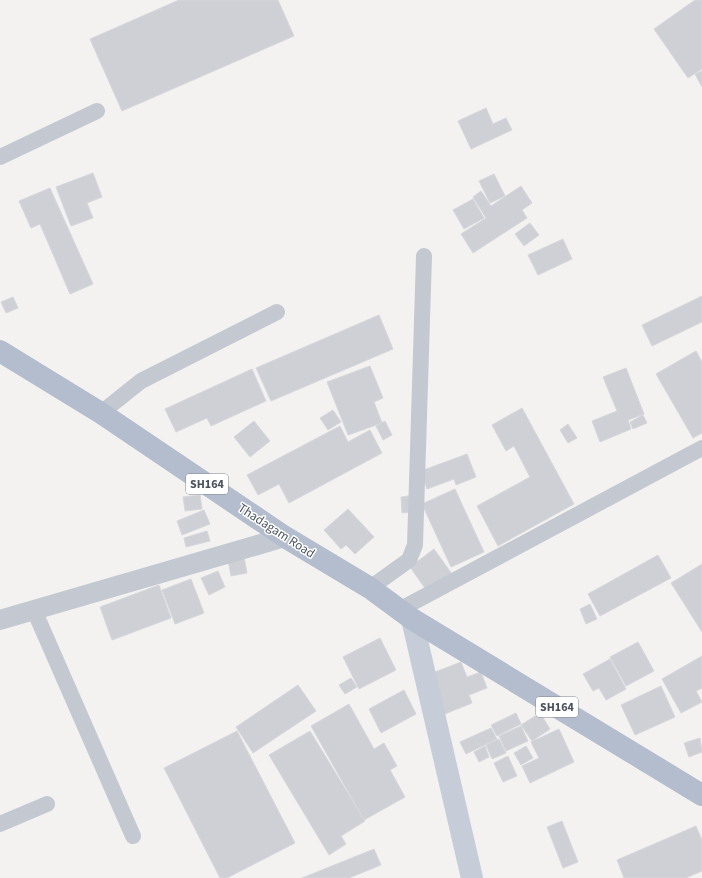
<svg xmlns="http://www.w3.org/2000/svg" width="702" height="878" viewBox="0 0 702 878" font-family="'Source Sans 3',sans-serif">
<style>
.building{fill:#cfd0d5;stroke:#d6d7dc}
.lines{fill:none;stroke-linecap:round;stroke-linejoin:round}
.minor{stroke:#c4c9d1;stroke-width:16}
.tertiary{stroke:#c4c9d1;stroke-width:20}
.secondary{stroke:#c6ccd8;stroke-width:22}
.primary{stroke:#b4bdcd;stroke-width:22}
.labels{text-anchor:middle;stroke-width:3;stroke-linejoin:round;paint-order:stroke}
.shield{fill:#fff;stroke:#81868e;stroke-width:1}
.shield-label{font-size:12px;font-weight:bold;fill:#4b525d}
.street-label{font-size:13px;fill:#4b525d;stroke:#fff}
</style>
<rect width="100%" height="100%" fill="#f3f2f1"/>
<path class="building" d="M179,0h99l16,36 -172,75 -32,-72z
M695,0h7v69l-14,9 -34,-49z
M702,71v16l-7,-13z
M486,108l7,16 13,-6 6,12 -41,19 -13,-28z
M93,173l9,24 -15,6 6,15 -22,8 -15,-39z
M494,174l11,22 -15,7 -11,-22z
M521,186l11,17 -10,7 5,8 -54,35 -12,-19 25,-16 -13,-21 8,-6 10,15z
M50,188l43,96 -23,10 -30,-70 -9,4 -12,-27z
M473,199l11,19 -20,11 -11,-19z
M530,223l9,12 -15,11 -9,-12z
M563,239l9,20 -34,16 -10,-20z
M702,296v26l-50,24 -10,-21z
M13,297l5,11 -12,5 -5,-11z
M379,315l14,34 -122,52 -15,-33z
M696,351l6,11v71l-9,5 -37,-64z
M370,366l13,32 -9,4 8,21 -34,12 -21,-53z
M626,368l18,46 -16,6 3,9 -31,13 -8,-21 25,-10 -14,-34z
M252,369l14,32 -55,25 -4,-8 -31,14 -11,-23z
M522,408l52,96 -76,42 -21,-40 53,-29 -16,-31 -8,5 -14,-26z
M333,410l8,12 -13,8 -8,-12z
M643,415l4,8 -14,6 -3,-7z
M254,421l16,20 -20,16 -16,-20z
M385,421l7,14 -9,5 -7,-14z
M568,424l9,14 -9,5 -8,-13z
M340,426l8,16 22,-12 12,23 -93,50 -10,-19 -21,11 -11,-20z
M467,454l9,23 -20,8 -2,-6 -27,10 -6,-18z
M455,489l29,63 -33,15 -29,-63z
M200,495l2,14 -17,2 -2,-14z
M409,496l1,16 -8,1 -1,-16z
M348,509l26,28 -19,17 -9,-9 -5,4 -17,-19z
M204,510l6,14 -28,11 -5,-14z
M207,531l3,10 -24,6 -2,-9z
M434,549l18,25 -25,17 -17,-24z
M658,555l13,23 -71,38 -12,-22z
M244,557l3,16 -16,3 -3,-16z
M702,564v68l-31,-49z
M218,571l7,16 -16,8 -8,-17z
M191,579l13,34 -29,11 -13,-34z
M159,585l12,33 -59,22 -12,-33z
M590,604l7,15 -11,5 -6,-15z
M380,638l16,32 -37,19 -16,-32z
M638,642l16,29 -28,15 -16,-29z
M702,656v32l-6,3 6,11 -21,11 -19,-34z
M610,659l16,30 -20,11 -7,-12 -6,3 -10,-17z
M461,662l6,15 14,-5 6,16 -18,7 3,8 -27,11 -15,-40z
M351,678l6,9 -12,7 -6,-9z
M298,685l18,26 -63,42 -17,-26z
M661,686l14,31 -40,18 -14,-30z
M404,690l12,24 -35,19 -12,-24z
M349,704l25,45 10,-6 13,23 -7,4 15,27 -41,23 -53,-94z
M516,713l5,11 -24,12 -6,-11z
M540,713l10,16 -18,12 -11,-16z
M521,726l7,15 -22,10 -7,-15z
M491,728l6,11 -31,15 -6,-12z
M559,729l15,33 -44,21 -8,-17 17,-8 -8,-16z
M237,731l58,112 -68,35h-7l-56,-110z
M310,731l55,90 -24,15 5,8 -17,11 -60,-100z
M700,738l2,14 -13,5 -5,-14z
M499,739l7,14 -14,6 -6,-14z
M485,746l4,11 -10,5 -5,-10z
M526,746l7,12 -12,7 -7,-12z
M508,756l9,20 -14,6 -9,-19z
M562,821l16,41 -15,6 -16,-41z
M696,826l6,14v31l-16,7h-62l-7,-18z
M374,849l7,16 -32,13h-47z"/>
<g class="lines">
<path class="minor" d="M0,157l97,-46
M101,413l40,-32 136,-69
M370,588l39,-28 6,-15 9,-289
M34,610l99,226
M399,610l303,-162
M0,824l47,-20"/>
<path class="tertiary" d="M0,620l285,-83"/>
<path class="secondary" d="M412,619l60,259"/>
<path class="primary" d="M0,351l101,62 184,124 85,51 42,31 290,176"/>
</g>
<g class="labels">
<g class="shield">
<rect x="186" y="474" width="42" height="20" rx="3"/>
<rect x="536" y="697" width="42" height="20" rx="3"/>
</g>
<g class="shield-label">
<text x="207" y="488">SH164</text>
<text x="557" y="711">SH164</text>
</g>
<g class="street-label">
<text transform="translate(277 530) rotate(33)" y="5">Thadagam Road</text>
</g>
</g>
</svg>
